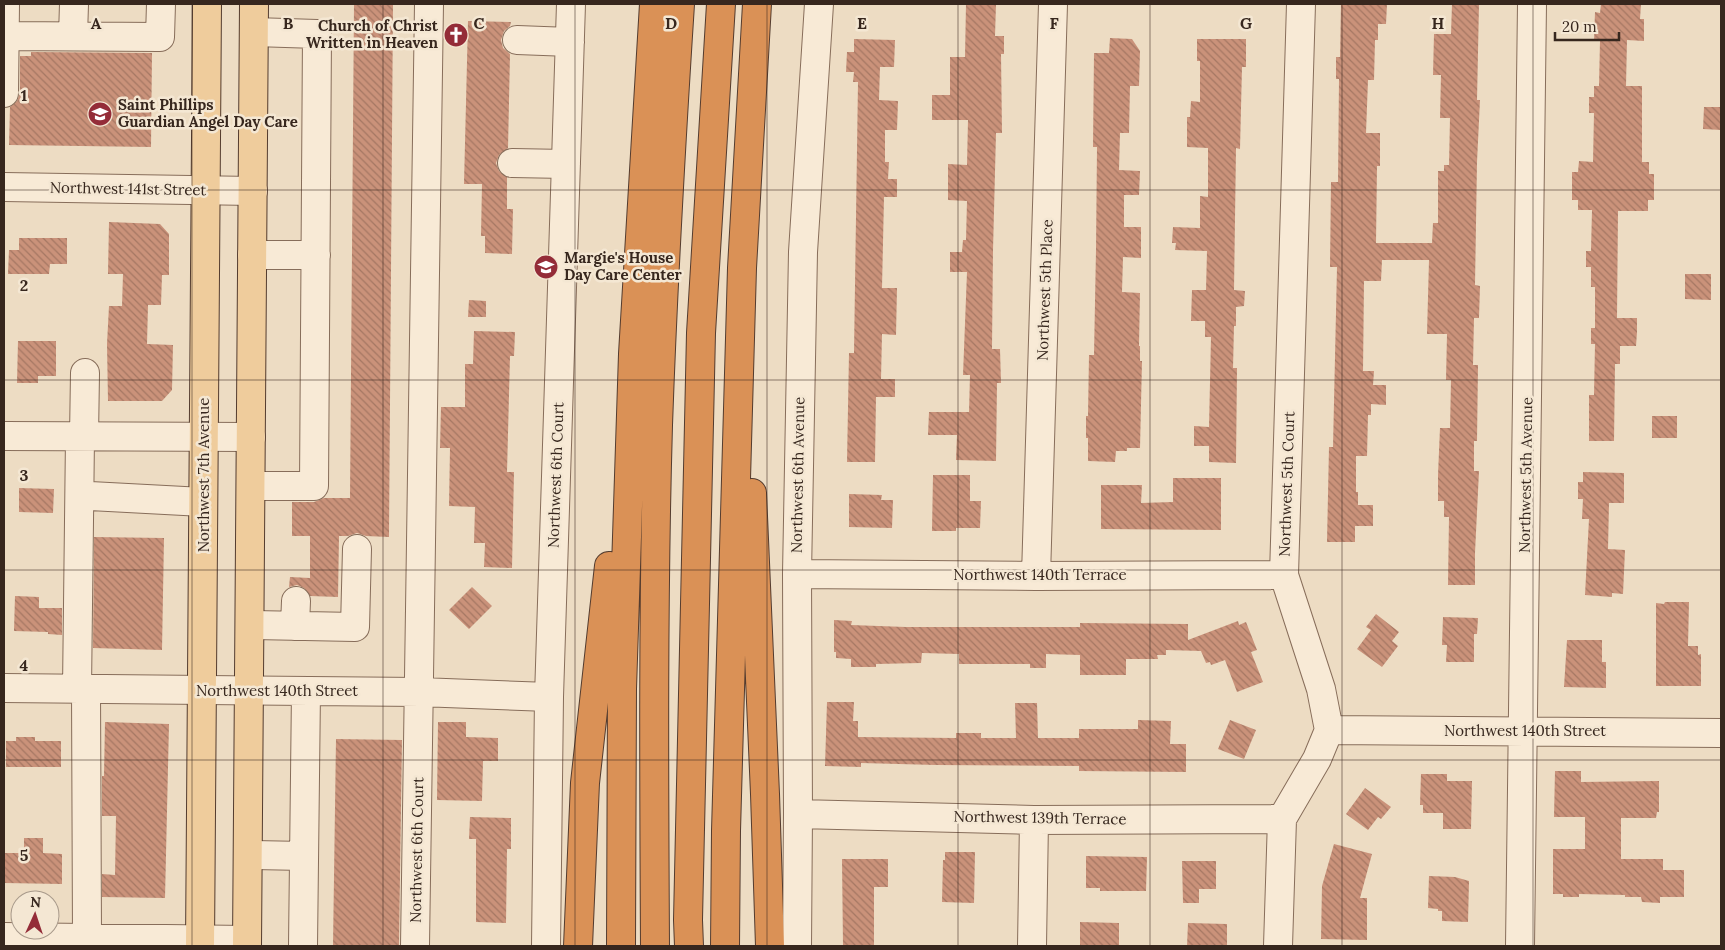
<svg xmlns="http://www.w3.org/2000/svg" width="1725" height="950" viewBox="0 0 1725 950" font-family="Lora,serif">
<style>
.building{fill:url(#building-back-hatch)}
.lines{fill:none;stroke-linecap:round;stroke-linejoin:round}
.minor-casing{stroke:#876d5a;stroke-width:30}
.major-casing{stroke:#543c2f;stroke-width:30}
.highway-casing{stroke:#543c2f;stroke-width:30}
.minor{stroke:#f8ead6;stroke-width:28}
.major{stroke:#efcc9c;stroke-width:28}
.highway{stroke:#da9156;stroke-width:28}
.grid{fill:none;stroke:#37271e;stroke-width:1;stroke-opacity:0.55}
.labels{text-anchor:middle;stroke-width:5;stroke-linejoin:round;paint-order:stroke}
.poi-label{font-size:15px;font-weight:bold;fill:#37271e;stroke:#f4e7d3;text-anchor:start}
.street-label{font-size:15px;fill:#37271e;stroke:#f4e7d3}
.grid-label{font-size:16px;text-anchor:middle;font-weight:bold;fill:#37271e;stroke:#f4e7d3;stroke-width:5;stroke-linejoin:round;paint-order:stroke}
</style>
<defs>
<pattern id="building-back-hatch" width="6" height="6" patternUnits="userSpaceOnUse" patternTransform="scale(1.25)"><rect width="6" height="6" fill="#ca927a"/><path d="M-1 5l2 2M0 0l6 6M5-1l2 2" fill="none" stroke="#a57763"/></pattern>
</defs>
<rect width="100%" height="100%" fill="#eddcc3"/>
<path class="building" d="M354,4h39l-4,533 -23,-1 -9,-3 -9,3h-9l-1,61 -28,-1 -6,-8 -7,-3 -8,2 1,-10 20,1v-42h-18v-34h22l10,-4h26z
M966,4h30l-1,32h9v18h-3l1,79h-6l-3,117 -1,99h8l1,34h-4l-1,78 -40,-1 1,-25h-29l1,-23h40l1,-37h-7l4,-103h-17v-20h12l1,-12h3l1,-39 -19,-1v-36l19,1 1,-45h-36v-25h18v-38h15z
M1341,4h46l-1,20h-8v16h-3l-1,40h-6l-2,53h14v33h-3l-1,77h56l1,-20h5v-52h6v-6h5l1,-47h-10l1,-43h-8l1,-41h17l1,-30h27l-2,96h3l-3,62 -2,123 5,1 -1,32h-5l-1,47h5l-1,76h-3v30h5l-4,82v32h-27l1,-68h-5v-16h-6v-26l2,-47h10l1,-48h-5l1,-46h-20l2,-74h-47l-1,21h-17l-1,90h11l-1,14h13v20l-15,-1v11h-3l-1,41h-11v36h2v13h15v21h-18v16h-28l2,-95h4l4,-180h-7l1,-85h7l1,-103h-3v-22h4z
M1601,4h40l-1,15h4v22l-17,-1 -1,46h16v76h7v12h5v26h-6v11h-30l-1,107h20v14l-1,14h-16v18h-5l-1,77h-25v-46h5l1,-51h-4v-16h4v-41h-4v-20h-5v-16h5l1,-41h-14v-10h-6v-28h6l1,-11 14,1 1,-49h-5v-16h5v-11h5l1,-45h-6l1,-29 5,1z
M468,21l43,1 -1,4 -6,5 -3,9 2,8 7,6 -2,94 -9,7 -3,8 3,8 8,6v32h6l-1,45 -27,-1v-17h-4l1,-52h-18z
M1110,38l22,1 8,12 -1,35h-9l-1,47h-9l-1,37 21,1 -1,24h-15v32h17v31l-18,-1 -1,35 18,1 -1,53h1v15h2l-2,87h-13v3h-11l-1,11 -27,-1v-23h-2v-22h2l1,-61h5l2,-105 1,-103h-4l1,-94h15z
M854,39l41,1 -1,27h-14l-1,33 19,1 -1,29h-12v32h4l-1,17h9v18h-13l-2,91h15l-1,47 -14,-1 -1,45h14v18h-19l-1,65h-28l2,-109h5l4,-271h-5l1,-10h-8l1,-20h7z
M1197,39h49v28h-4l-2,82 -4,-1 -2,142 11,1 -1,15 -8,1v19h-2l-1,42h4l-1,95 -27,-1v-16h-15v-20l15,1 2,-90h-6v-16h-14l1,-31h14l1,-39 -32,-1 1,-7h-4l1,-16 27,1v-32l8,1v-49l-21,-1v-30h3l1,-16 9,1v-41h-3z
M31,52l121,1 -1,94 -142,-2 1,-38 7,-6 3,-8v-37h11z
M1704,107h17v23l-18,-1z
M109,222l51,2 9,10v41h-7l-1,30h-13l-1,39 26,1 -1,45 -10,11h-54l-1,-57 2,-38h13l1,-32h-15z
M19,238h48v26h-17l-1,10h-41l1,-24h10z
M1685,274h26v26l-26,-1z
M469,300l17,1v16h-18z
M474,331l41,1 -1,24h-4l-3,116h7l-2,96 -28,-1 1,-24h-11l1,-36 -26,-1 1,-58h-10l1,-41h24v-43h8z
M18,341h38v35h-18v7h-21z
M1652,416h25v22h-25z
M1583,472l41,1v30h-15l-1,46 17,1 -2,44 -11,-1v4l-27,-2 4,-76h-7l1,-20h-5v-17h5z
M933,475h37v26h11l-1,27h-24v3h-24z
M1173,478h48v52l-120,-1v-44h41l-1,18 32,-1z
M19,488l35,1 -1,24 -34,-1z
M849,494l33,1 -1,5h12l-1,28 -43,-1z
M94,537l70,1 -2,112 -69,-2z
M472,587l20,19 -23,23 -20,-19z
M15,596l24,1v11h23v27l-14,-1v-2l-34,-1z
M1665,602h24l-1,44h10v9l3,-1v32h-45v-83l8,1z
M1376,614l23,18 -7,9 6,5 -16,21 -25,-18 14,-19 -5,-3z
M1443,617l35,1 -1,16h-3v28h-28l1,-17h-5z
M834,620l18,1 -1,4 55,2h174v-4l108,1v16l50,-19 1,4 7,-3 11,28 -6,2 12,30 -26,10 -12,-32 -14,5 -1,-3 -4,1 -5,-12 -35,-1v5h-9l1,4h-32v16h-46v-20l-34,-1v14h-16v-4h-71v-10l-37,-1 -1,10 -45,1v3h-25v-8l-15,-1v-6h-2z
M1567,640h35v22h4v26l-42,-1z
M827,702h27l-1,19h5v16l98,1v-5h25v5h35l-1,-35h22l1,35h41v-9h59v-9l33,1 -1,23h16v28l-107,-1v-5l-143,-1 -75,-2v4l-36,-1z
M1230,720l26,10 -12,29 -26,-10z
M105,722l64,2 -4,174 -63,-1v-23l13,1 1,-59h-14v-40h2z
M438,722h28v15l32,1v23h-15l-1,40 -45,-1z
M16,737h19v4h26v26h-55v-26h10z
M336,739l66,1 -3,206h-66z
M1555,771h26v11l78,-1v31h-2l-1,6h-35v41h42v11h21v27h-24v6l-18,-1 -1,-5h-16v-2l-46,-1v3h-16v-3h-10v-45h32v-32h-31z
M1421,774h26v7h25l-1,48h-28v-16h-20v-8h-3z
M1365,788l26,19 -10,12 -3,-2 -10,13 -22,-16z
M470,817l41,1v31h-4l-1,74 -30,-1v-83h-7z
M24,838h19v15l19,1v30l-58,-1v-30h20z
M1334,844l38,10 -12,44h7v42l-46,-1 1,-53z
M945,852h30l-1,51 -32,-1 1,-42h2z
M1086,856l61,1 -1,34h-46v-3h-14z
M842,859h46v28h-14v59h-31z
M1182,861h34v28h-17v14h-16z
M1429,876l26,1 14,4 -1,41 -26,-1v-10h-4v-2l-10,-1z
M1080,922l39,1v23h-39z
M1188,923l39,1v22h-40z"/>
<g class="lines">
<defs>
<path id="minor" d="M5,36l155,1 1,-33
M73,36l1,-32
M517,40l53,2
M4,93l1,-89
M512,163l54,1
M4,187l249,4
M252,255h64
M4,436l247,1
M84,437l1,-64
M251,486h63l3,-452 -63,-2
M90,496l113,6
M797,574l239,2 248,-1
M1036,576l17,-572
M250,625l105,2 2,-78
M295,626l1,-25
M4,688l416,4 129,5
M77,689l3,-252
M86,689l1,248
M1329,730l392,3
M798,814l236,6 248,-1
M248,855l56,1
M4,937l243,3
M303,946l3,-255
M415,946l14,-942
M546,946l3,-249 22,-693
M797,946l1,-132 -1,-240 6,-322 16,-248
M1032,946l2,-126
M1278,946l4,-127 35,-60 12,-29 -8,-41 -37,-114 17,-571
M1520,946l12,-942"/>
<path id="major" d="M200,946l7,-942
M247,946l7,-942"/>
<path id="highway" d="M752,493l13,301 5,152
M578,946l7,-163 24,-217
M621,946l1,-257 11,-335 21,-350
M655,946c-1,-174 -2,-347 3,-521 5,-141 13,-281 22,-421
M689,946l-1,-26 13,-587 20,-329
M725,946l1,-115 16,-563 15,-264"/>
</defs>
<use href="#minor" class="minor-casing"/>
<use href="#major" class="major-casing"/>
<use href="#highway" class="highway-casing"/>
<use href="#minor" class="minor"/>
<use href="#major" class="major"/>
<use href="#highway" class="highway"/>
</g>
<path class="grid" d="M192,4v942M383,4v942M575,4v942M767,4v942M958,4v942M1150,4v942M1342,4v942M1533,4v942M4,190h1717M4,380h1717M4,570h1717M4,760h1717"/>
<defs>
<symbol id="church-disc" viewBox="-11 -11 22 22"><circle r="9.5" fill="#942c38" stroke="#f4e7d3"/><path d="M-1.2-6h2.4v3.5h3.3v2.4h-3.3V6h-2.4V-.1h-3.3v-2.4h3.3Z" fill="#fff"/></symbol>
<symbol id="school-disc" viewBox="-11 -11 22 22"><circle r="9.5" fill="#942c38" stroke="#f4e7d3"/><path d="M0-5L7-2L0 1L-7-2ZM-4 1L0 2.5L4 1V4Q0 6-4 4Z" fill="#fff"/></symbol>
</defs>
<g fill-rule="evenodd">
<use href="#church-disc" x="442" y="21" width="28" height="28"/>
<use href="#school-disc" x="86" y="100" width="28" height="28"/>
<use href="#school-disc" x="532" y="253" width="28" height="28"/>
</g>
<g class="labels">
<g class="poi-label">
<text x="438" y="31" text-anchor="end">Church of Christ<tspan x="438" dy="17">Written in Heaven</tspan></text>
<text x="118" y="110">Saint Phillips<tspan x="118" dy="17">Guardian Angel Day Care</tspan></text>
<text x="564" y="263">Margie's House<tspan x="564" dy="17">Day Care Center</tspan></text>
</g>
<g class="street-label">
<text transform="translate(128 189) rotate(1)" y="5">Northwest 141st Street</text>
<text transform="translate(1045 290) rotate(-88)" y="5">Northwest 5th Place</text>
<text transform="translate(204 475) rotate(-90)" y="5">Northwest 7th Avenue</text>
<text transform="translate(556 475) rotate(-88)" y="5">Northwest 6th Court</text>
<text transform="translate(798 475) rotate(-89)" y="5">Northwest 6th Avenue</text>
<text transform="translate(1526 475) rotate(-89)" y="5">Northwest 5th Avenue</text>
<text transform="translate(1287 484) rotate(-88)" y="5">Northwest 5th Court</text>
<text x="1040" y="580">Northwest 140th Terrace</text>
<text x="277" y="696">Northwest 140th Street</text>
<text x="1525" y="736">Northwest 140th Street</text>
<text transform="translate(1040 818) rotate(1)" y="5">Northwest 139th Terrace</text>
<text transform="translate(417 850) rotate(-89)" y="5">Northwest 6th Court</text>
</g>
</g>
<g class="grid-label">
<text x="96" y="29">A</text>
<text x="288" y="29">B</text>
<text x="479" y="29">C</text>
<text x="671" y="29">D</text>
<text x="862" y="29">E</text>
<text x="1054" y="29">F</text>
<text x="1246" y="29">G</text>
<text x="1438" y="29">H</text>
<text x="24" y="101">1</text>
<text x="24" y="291">2</text>
<text x="24" y="481">3</text>
<text x="24" y="671">4</text>
<text x="24" y="861">5</text>
</g>
<rect width="1725" height="950" fill="none" stroke="#37271e" stroke-width="10"/>
<g transform="translate(35 915) rotate(3)"><circle r="24" fill="#f4e7d3" stroke="#a89a8b"/>
<path d="M0-4L9 19L0 12L-9 19Z" fill="#942c38"/>
<text y="-8" font-size="14" font-weight="bold" text-anchor="middle" fill="#37271e">N</text>
</g>
<path d="M1555 32v8h64v-8" fill="none" stroke="#37271e" stroke-width="2.5"/>
<text x="1562" y="32" font-size="15" fill="#37271e" stroke="#f4e7d3" stroke-width="4" paint-order="stroke">20 m</text>
</svg>
